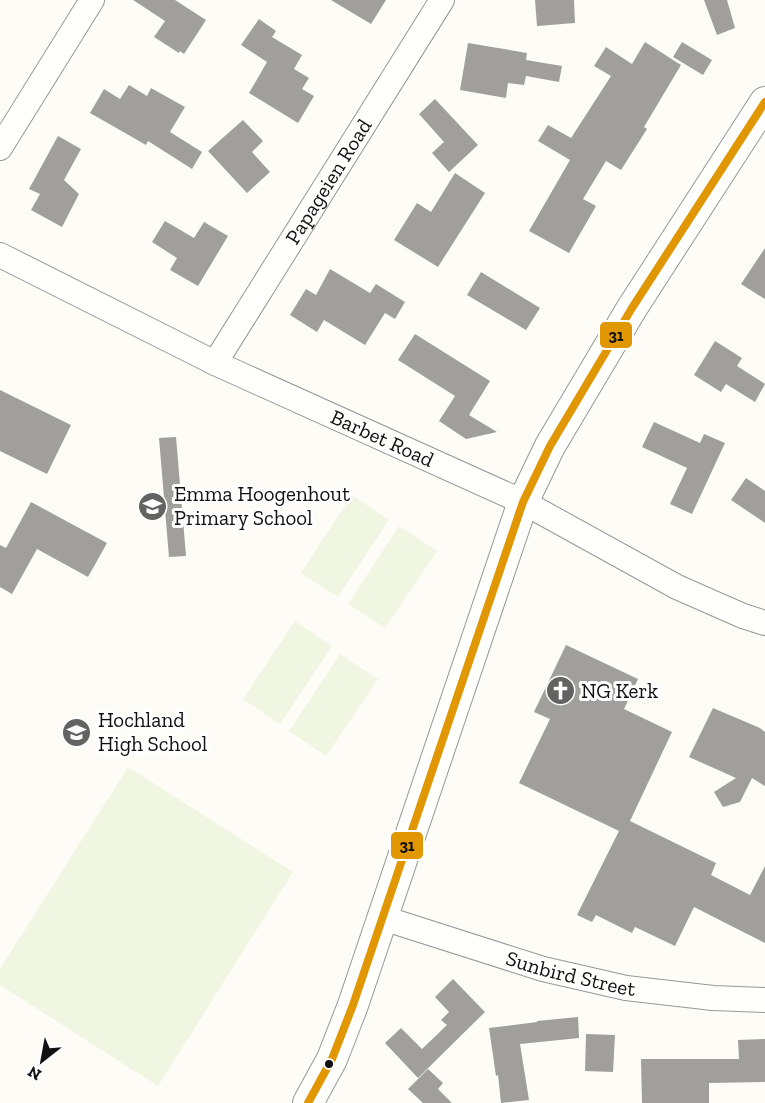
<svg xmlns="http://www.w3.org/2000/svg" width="765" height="1103" viewBox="0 0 765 1103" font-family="'Zilla Slab',serif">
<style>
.pitch{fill:#f0f6e1}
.building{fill:#a19f9c}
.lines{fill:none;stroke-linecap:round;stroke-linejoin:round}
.minor-casing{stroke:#979795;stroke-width:26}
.tertiary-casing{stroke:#979795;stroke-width:32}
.minor{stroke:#fffffe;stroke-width:24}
.tertiary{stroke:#fffffe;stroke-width:30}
.bus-1-casing{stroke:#fff;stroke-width:12}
.bus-1{stroke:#e09702;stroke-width:8}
.bus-dot{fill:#111;stroke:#fff;stroke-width:2}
.labels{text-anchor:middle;stroke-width:6;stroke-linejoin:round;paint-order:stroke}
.street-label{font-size:21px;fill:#111;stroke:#fff}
.poi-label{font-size:21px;fill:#111;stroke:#fff;text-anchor:start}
.line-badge{stroke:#fff;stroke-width:2}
.pale-badge-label{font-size:16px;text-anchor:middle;font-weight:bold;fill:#111}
</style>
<rect width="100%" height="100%" fill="#fdfcf7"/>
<path class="pitch" d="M352,495l37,25 -51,77 -37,-24z
M399,526l38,25 -52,77 -37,-24z
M295,621l37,25 -52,78 -37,-25z
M340,654l38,25 -52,77 -37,-25z
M128,767l165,105 -135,214 -158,-101v-16z"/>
<path class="building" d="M133,0h42l31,20 -22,34 -4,-3 -1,2 -25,-16 11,-16z
M331,0h55l-15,24z
M535,0h39l1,23 -38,3z
M704,0h23l8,28 -18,7z
M259,19l17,12 -4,6 30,18 -8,14 15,9 -7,11 12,7 -16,27 -49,-30 18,-31 -26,-17z
M645,42l36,23 -37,62 3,2 -26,41 -15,-9 -23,38 13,7 -27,47 -40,-22 41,-71 -32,-19 10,-16 23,13 40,-62 -17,-10 12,-19 26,17z
M682,42l30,18 -9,15 -30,-18z
M468,43l59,10 -1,7 36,6 -3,16 -33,-6 -2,9 -16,-2 -2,15 -46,-8z
M129,85l18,11 4,-8 34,19 -15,25 32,20 -10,17 -44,-28 -2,4 -56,-32 14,-24 16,10z
M435,99l43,46 -29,27 -17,-19 12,-11 -25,-28z
M243,120l20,21 -11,11 18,20 -23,21 -39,-42z
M58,136l23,13 -17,31 15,14 -17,33 -31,-17 9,-16 -11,-5z
M455,173l30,20 -47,74 -44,-27 23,-37 14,9z
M165,221l29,17 10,-16 24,14 -30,50 -28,-16 7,-12 -25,-16z
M765,248v51l-24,-15z
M330,269l40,24 6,-9 29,18 -10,17 -10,-6 -20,32 -41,-25 -7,12 -27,-17 16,-26 10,6z
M481,272l59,36 -14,22 -59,-35z
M415,334l75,47 -21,34 28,17 -31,7 -27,-18 16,-25 -57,-36z
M715,341l27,17 -5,8 28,18 -10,18 -29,-18 -5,8 -27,-17z
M0,390l71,35 -24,49 -47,-23z
M654,422l46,21 4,-9 21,9 -33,71 -22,-10 17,-36 -45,-21z
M176,437l10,119 -17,1 -10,-119z
M746,478l19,13v32l-34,-23z
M31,502l76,41 -19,34 -51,-28 -25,45 -12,-7v-42l6,3z
M566,645l72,34 -14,30 48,23 -42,89 86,42 -5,12 39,20 15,-29v77l-71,-36 -19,39 -40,-19 -3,6 -36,-18 -4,7 -15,-7 42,-84 -100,-48 31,-64 -16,-7z
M713,708l47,20 5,4v54l-13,-8 -12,24 -17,5 -9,-15 22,-14 -47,-21z
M453,979l32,33 -67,66 -33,-35 16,-15 21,21 25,-24 -6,-5 8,-8 -14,-15z
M578,1017l1,21 -59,6 9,56 -28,3 -3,-28 -2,1 -7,-48 48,-6v-1z
M586,1034l29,1 -2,37 -28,-1z
M765,1039v43l-56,1v20h-67l-1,-44h98l-1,-19z
M428,1069l15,14 -5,6 14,14h-29l-15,-14z"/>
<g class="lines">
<defs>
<g id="minor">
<path d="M0,148l92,-148"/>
<path id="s1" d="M0,255l215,108 308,139 154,85 66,29 22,7"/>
<path id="s2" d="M215,363l227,-363"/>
<path id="s3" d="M383,918l160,51 83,19 87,10 52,2"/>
</g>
<path id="tertiary" d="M308,1103l24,-44 21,-54 170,-503 27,-56 82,-138 133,-206"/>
</defs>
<use href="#minor" class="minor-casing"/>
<use href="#tertiary" class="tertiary-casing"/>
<use href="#minor" class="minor"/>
<use href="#tertiary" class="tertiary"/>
<defs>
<path id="bus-1" d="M308,1103l24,-44 21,-54 170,-503 27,-56 82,-138 133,-206"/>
</defs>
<use href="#bus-1" class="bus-1-casing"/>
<use href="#bus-1" class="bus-1"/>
</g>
<defs>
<symbol id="school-disc" viewBox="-11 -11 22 22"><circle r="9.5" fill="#646362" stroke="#fff"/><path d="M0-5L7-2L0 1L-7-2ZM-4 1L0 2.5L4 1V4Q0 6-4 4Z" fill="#fff"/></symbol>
<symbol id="church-disc" viewBox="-11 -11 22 22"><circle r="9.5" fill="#646362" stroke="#fff"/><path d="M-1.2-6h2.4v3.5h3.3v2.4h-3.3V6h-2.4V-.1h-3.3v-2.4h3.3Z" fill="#fff"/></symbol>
</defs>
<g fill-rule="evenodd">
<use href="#school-disc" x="136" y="490" width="33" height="33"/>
<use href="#church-disc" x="544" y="674" width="33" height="33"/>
<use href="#school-disc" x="60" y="716" width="33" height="33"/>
</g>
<circle class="bus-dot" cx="329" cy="1064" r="5"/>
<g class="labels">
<g class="street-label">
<text dy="7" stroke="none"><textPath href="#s2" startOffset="214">Papageien Road</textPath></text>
<text dy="7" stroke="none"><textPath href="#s1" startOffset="424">Barbet Road</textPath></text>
<text dy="7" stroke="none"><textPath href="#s3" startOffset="196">Sunbird Street</textPath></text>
</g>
<g class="poi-label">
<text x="174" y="501">Emma Hoogenhout<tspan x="174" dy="24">Primary School</tspan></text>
<text x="581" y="698">NG Kerk</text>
<text x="98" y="727">Hochland<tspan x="98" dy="24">High School</tspan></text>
</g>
</g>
<g class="line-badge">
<rect x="599" y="321" width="34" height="28" rx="6" fill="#e09702"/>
<rect x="390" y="831" width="34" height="29" rx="6" fill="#e09702"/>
</g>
<g class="pale-badge-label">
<text x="616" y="341">31</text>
<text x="407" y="851">31</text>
</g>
<g transform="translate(42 1061) rotate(211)" stroke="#ffffff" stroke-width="4.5" paint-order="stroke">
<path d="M0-4.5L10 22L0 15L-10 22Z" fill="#111111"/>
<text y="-9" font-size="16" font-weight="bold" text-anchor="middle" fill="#111111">N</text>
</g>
</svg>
